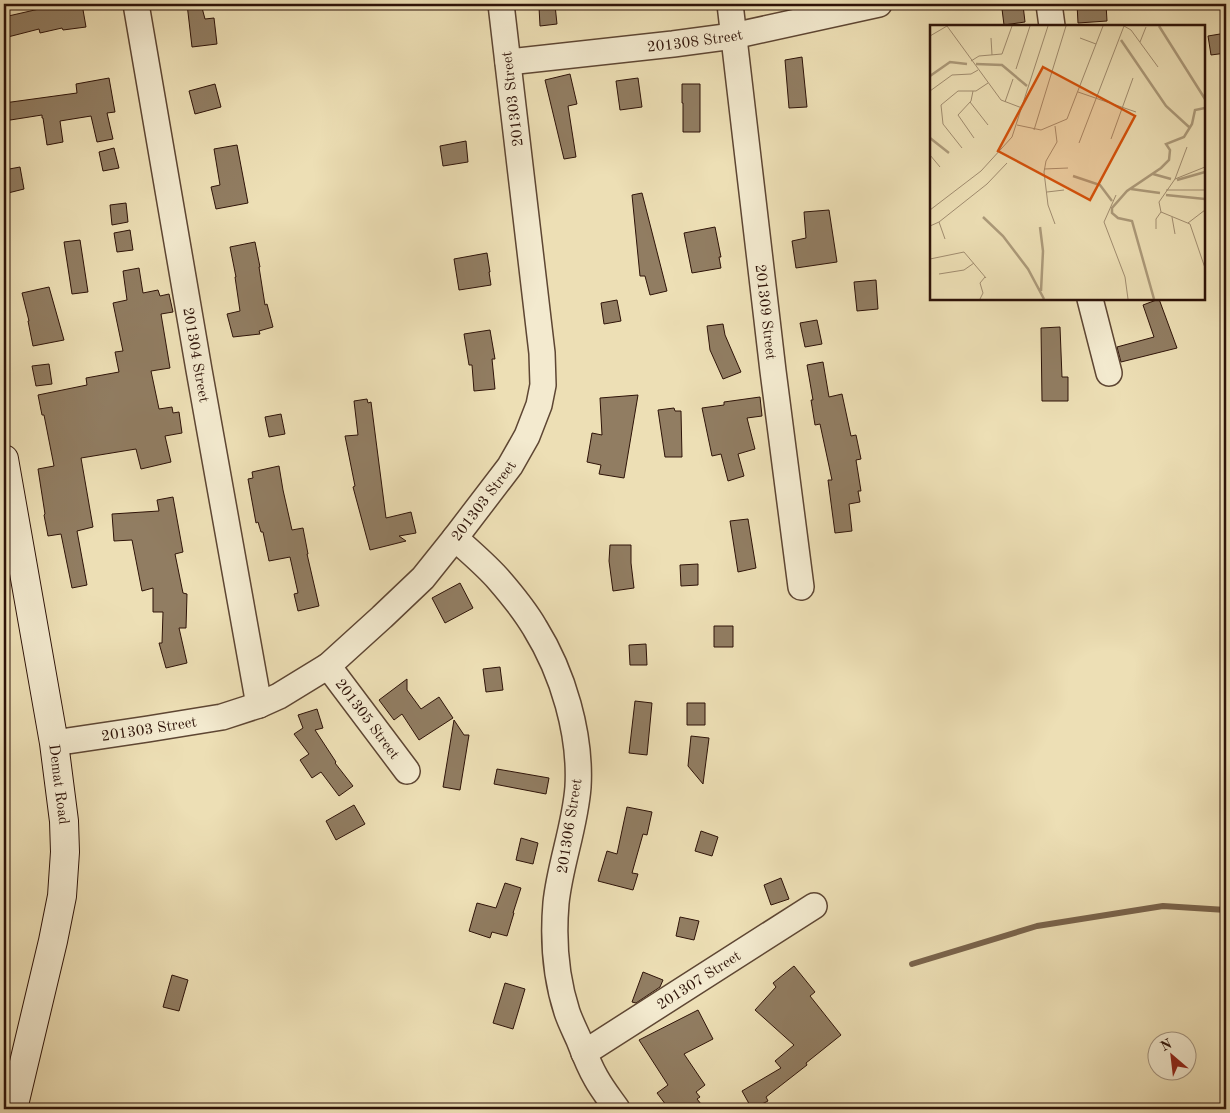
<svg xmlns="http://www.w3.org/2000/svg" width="1230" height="1113" viewBox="0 0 1230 1113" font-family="'Old Standard TT',serif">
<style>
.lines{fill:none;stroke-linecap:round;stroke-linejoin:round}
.stream{stroke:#7a644c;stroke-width:6}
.building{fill:#917d62;stroke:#2e1308}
.street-casing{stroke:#5e4633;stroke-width:28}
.secondary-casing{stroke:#2e1308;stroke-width:30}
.street{stroke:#f3eacf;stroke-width:25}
.secondary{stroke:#f3eacf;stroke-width:28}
.labels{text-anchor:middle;stroke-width:4.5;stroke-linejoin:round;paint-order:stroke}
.street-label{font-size:15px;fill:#2e1308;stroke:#f3eacf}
.inset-river{fill:none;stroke:#ac9a7a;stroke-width:2.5}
.inset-road{fill:none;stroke:#a18d70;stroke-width:1}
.view{fill:#d5520c;fill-opacity:0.15;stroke:#d5520c;stroke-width:2.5}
.inset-edge{fill:none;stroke:#2e1308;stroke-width:2.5}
</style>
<rect width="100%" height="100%" fill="#eddfb5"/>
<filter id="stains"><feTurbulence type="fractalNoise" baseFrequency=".004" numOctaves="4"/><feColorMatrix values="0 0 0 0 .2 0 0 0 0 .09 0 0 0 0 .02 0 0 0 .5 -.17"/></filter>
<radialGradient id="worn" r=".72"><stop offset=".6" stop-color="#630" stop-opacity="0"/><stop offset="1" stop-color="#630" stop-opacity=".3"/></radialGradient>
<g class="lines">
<path class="stream" d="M912,964l125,-38 126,-20 63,4"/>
</g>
<path class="building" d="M61,4h21l4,23 -23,3 -1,-2 -22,5 -1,-4 -35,9v-21z
M187,4h14l4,15 9,-1 3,26 -25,3z
M1077,4h29l1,17 -29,2z
M555,5l2,19 -17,2 -1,-19z
M1023,5l2,17 -21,3 -2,-16z
M1226,33v20l-15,2 -3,-19z
M802,57l5,50 -18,1 -4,-48z
M570,74l7,30 -9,2 8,51 -12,2 -19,-79z
M109,78l6,34 -8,1 6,26 -16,3 -6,-26 -31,5 3,21 -16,3 -4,-27h-1v-3l-38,6v-18l73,-10 -1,-9z
M638,78l4,29 -22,3 -4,-29z
M215,84l6,23 -26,7 -6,-23z
M682,84h18v48h-17v-29h-1z
M466,141l2,21 -25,4 -3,-20z
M237,145l11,58 -32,6 -5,-22 9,-2 -6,-36z
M114,148l5,20 -16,3 -4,-19z
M20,167l4,22 -20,5v-24z
M642,193l25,98 -17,4 -5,-19h-5l-8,-81z
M126,203l2,19 -16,3 -2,-20z
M829,210l8,52 -41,6 -4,-27 14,-3 -2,-26z
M715,227l6,30h-2l2,11 -29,5 -8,-40z
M130,230l3,20 -16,2 -3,-19z
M80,240l8,52 -16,2 -8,-52z
M255,242l5,25h-1l6,38 2,-1 6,23 -14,4 1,3 -27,3 -6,-23 13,-3 -5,-34h1l-6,-30z
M487,253l3,19h-1l2,13 -32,5 -5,-31z
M139,268l4,25 15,-3 2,6 9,-2 4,18 -12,2 9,54 -19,3 8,38 13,-2 1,6 6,-1 3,21 -17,3 6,26 -30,7 -5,-20 -55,9 12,69 -16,4 10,54 -15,3 -11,-54 -13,2 -4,-21 1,-1 -7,-45 16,-3 -10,-51h-2l-4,-20 49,-10 -1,-7 33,-6 -4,-20 8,-1 -10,-48 14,-3 -4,-29z
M876,280l2,29 -21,2 -3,-29z
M49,287l15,53 -31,6 -5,-25h1l-7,-28z
M1159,299l18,49 -56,14 -4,-15 37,-10 -11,-32z
M617,300l4,21 -17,3 -3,-21z
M817,320l5,24 -17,3 -5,-24z
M723,324l2,11 16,37 -18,7 -13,-29 -3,-24z
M1060,327l2,50h6v24h-26l-1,-73z
M490,330l5,29h-3l3,30 -21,2 -2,-26h-3l-5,-31z
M823,362l6,35 13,-3 9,42 5,-1 5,24 -5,1 5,31h-3l2,11 -11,2 3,27 -17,2 -7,-53h4l-12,-56 -5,1 -4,-25h2l-6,-35z
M49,364l3,20 -16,2 -4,-20z
M638,395l-14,83 -25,-4 2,-9 -14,-3 5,-29 10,2 -2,-37z
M760,397l2,19 -15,2 8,31 -17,5 6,22 -16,5 -7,-27 -9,2 -10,-48 22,-3v-3z
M367,399l1,4 3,-1 15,116 25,-6 5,21 -17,3 7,5 -36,9 -17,-63 2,-1 -10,-50 13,-1 -4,-34z
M674,408l1,3h6l1,46h-17l-7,-47z
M281,414l4,20 -16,3 -4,-20z
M279,466l4,24 9,40 11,-2 5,26h-1l12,52 -21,5 -4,-17 4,-1 -8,-36 -21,4 -6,-29h-2l-3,-10 -2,1 -8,-44 5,-1 -1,-6z
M173,497l10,55 -8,2 8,39 4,1 -1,34h-7l8,35 -21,5 -7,-25h3l1,-31h-10v-24l-11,3 -10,-51 -18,1 -2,-27 47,-3 -2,-11z
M748,519l8,49 -18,4 -8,-51z
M610,545h21v18l3,25 -21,3 -4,-30z
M698,564v21l-17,1 -1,-21z
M460,583l13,25 -28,15 -13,-25z
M714,626h19v21h-19z
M646,644l1,21h-17l-1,-20z
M500,667l3,23 -17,2 -3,-23z
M407,679v11l14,19 18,-12 14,21 -34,22 -17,-26 -8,6 -15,-20z
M635,701l17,2 -5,52 -18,-2z
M687,703h18v22h-18z
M317,709l6,19 -8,2 21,32 -1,1 18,23 -14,10 -18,-24 -9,6 -12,-18 9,-6 -15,-20 9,-6 -5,-13z
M454,720l10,15h5l-9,55 -17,-3z
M691,736l18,2 -6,46 -15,-18z
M497,769l52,9 -3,16 -52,-10z
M354,805l11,19 -29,16 -10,-19z
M627,807l25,5 -5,23 -4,-1 -11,39 6,1 -5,16 -35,-9 9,-30 10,3z
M701,831l17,6 -6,19 -17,-5z
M521,838l17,5 -5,21 -17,-4z
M781,878l8,21 -18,6 -7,-20z
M505,883l16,5 -8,25h1l-7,23 -15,-4 -2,6 -21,-7 8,-28 19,5z
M680,917l19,4 -5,19 -18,-4z
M794,966l21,26 -5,4 31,39 -35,28 1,2 -41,32 2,4 -16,8 -10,-18 39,-23 -6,-7 19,-16 -39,-35 21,-23 -3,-4z
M643,972l20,8 -3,7 -24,16 -4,-1z
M172,975l16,5 -9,31 -16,-4z
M505,983l20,6 -12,40 -20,-6z
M698,1010l15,29 -29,15 21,31 -9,7 4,5 -3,2 8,10h-36l-12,-16 11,-8 -29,-45z"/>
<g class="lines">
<defs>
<g id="street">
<path id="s1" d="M136,4l63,366 60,335"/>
<path id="s2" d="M730,4l43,367 28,216"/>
<path d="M1049,4l3,22"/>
<path id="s3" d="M508,62l165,-18 60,-8 146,-32"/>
<path d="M1090,299l19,74"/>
<path d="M455,538c15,14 31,27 44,42 13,15 26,31 36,48 28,45 46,106 43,159 -3,40 -18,77 -22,116 -3,35 0,75 11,109 3,9 8,19 12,28 5,13 10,26 17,38 6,11 14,21 21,31"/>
<path id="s4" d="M328,666l79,105"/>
<path id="s5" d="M54,743l94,-14 74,-12 37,-12 20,-9 49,-30 54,-49 41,-39 32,-40 55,-72 17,-30 12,-31 4,-20 -1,-32 -41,-349"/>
<path id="s6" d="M584,1053l230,-147"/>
</g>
<g id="secondary">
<path id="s7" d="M4,459l50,284 10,78 1,31 -3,44 -9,45 -40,168"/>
</g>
</defs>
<use href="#street" class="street-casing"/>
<use href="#secondary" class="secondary-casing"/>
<use href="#street" class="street"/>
<use href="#secondary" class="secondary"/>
</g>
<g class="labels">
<g class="street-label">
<text dy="5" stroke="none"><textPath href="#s3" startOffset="188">201308 Street</textPath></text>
<text transform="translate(512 99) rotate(-97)" y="5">201303 Street</text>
<text dy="5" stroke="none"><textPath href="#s2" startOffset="310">201309 Street</textPath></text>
<text dy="5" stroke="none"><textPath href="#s1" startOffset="356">201304 Street</textPath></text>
<text dy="5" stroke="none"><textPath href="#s5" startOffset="516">201303 Street</textPath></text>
<text dy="5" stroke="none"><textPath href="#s4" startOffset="66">201305 Street</textPath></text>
<text dy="5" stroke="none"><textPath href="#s5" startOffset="96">201303 Street</textPath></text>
<text dy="5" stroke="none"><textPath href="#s7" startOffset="330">Demat Road</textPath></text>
<text transform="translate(569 826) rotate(-81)" y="5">201306 Street</text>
<text dy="5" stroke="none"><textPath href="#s6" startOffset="136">201307 Street</textPath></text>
</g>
</g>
<g transform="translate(930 25)">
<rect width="275" height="275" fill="#eddfb5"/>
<path class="inset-river" d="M229,1l46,73M191,15l45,66 23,21M46,39l26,1 25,21M0,51l20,-14 17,2M0,113l19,15M223,149l18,5M143,151l27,9 12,16M247,155l28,-8M201,164l29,4M236,170l39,4M53,192l20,19 25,33 16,30M110,202l3,24 -2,40M224,274l-22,-78 -14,-3 -6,-5v-5l15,-17 34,-23 8,-8 1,-10 -4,-6 18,-7 8,-13 3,-14 10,-2"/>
<path class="inset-road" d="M17,1l54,74 21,8M194,1l7,4 27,37M0,11l17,-10M61,13l1,17M150,13l16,6M210,17l6,-15M41,36l8,-5 23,-2 10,-28M86,44l14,-43M0,66l22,-16 19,-1 7,-4M43,66l-2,10 -13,14 16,23M148,67l58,20M40,77l18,23M75,77l8,-23M87,100l24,5 26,-11 36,-93M104,105l32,-104M181,114l22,-61M149,118l45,-117M32,123l-19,-24 -2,-19 17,-14h18l12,-8M0,130l10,12M275,142l-30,12 -16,23 2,10 29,12 15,44M114,144l24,-1M245,154l12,-32M236,165h39M117,167l17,-2M186,170l-12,27 21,55 3,22M0,185l51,-39 31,-34 36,-111M242,192l3,17M9,197l6,17M258,198l17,-13M125,199l-7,-19 -4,-33 2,-11 11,-19 -2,-16M0,201l9,-4 48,-38 20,-21M226,204v-10l5,-7M0,234l34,-7 22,26M9,249l25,-4 10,-7M50,274l3,-6 -3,-10 5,-6"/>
<path class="view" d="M113,42l92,49 -45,84 -92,-49z"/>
<rect width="275" height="275" class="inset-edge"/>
</g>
<rect width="1230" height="1113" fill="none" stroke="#eddfb5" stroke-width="20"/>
<rect x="5" y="5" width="1220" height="1103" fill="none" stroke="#2e1308" stroke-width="2.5"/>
<rect x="10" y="10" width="1210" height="1093" fill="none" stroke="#2e1308"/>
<g transform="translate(1172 1056) rotate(332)"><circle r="24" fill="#f3eacf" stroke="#a4947f"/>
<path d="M0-4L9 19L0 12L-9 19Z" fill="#8f2418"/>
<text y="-8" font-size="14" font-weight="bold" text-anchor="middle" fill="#2e1308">N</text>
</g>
<rect width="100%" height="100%" filter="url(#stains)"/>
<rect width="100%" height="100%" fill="url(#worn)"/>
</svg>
